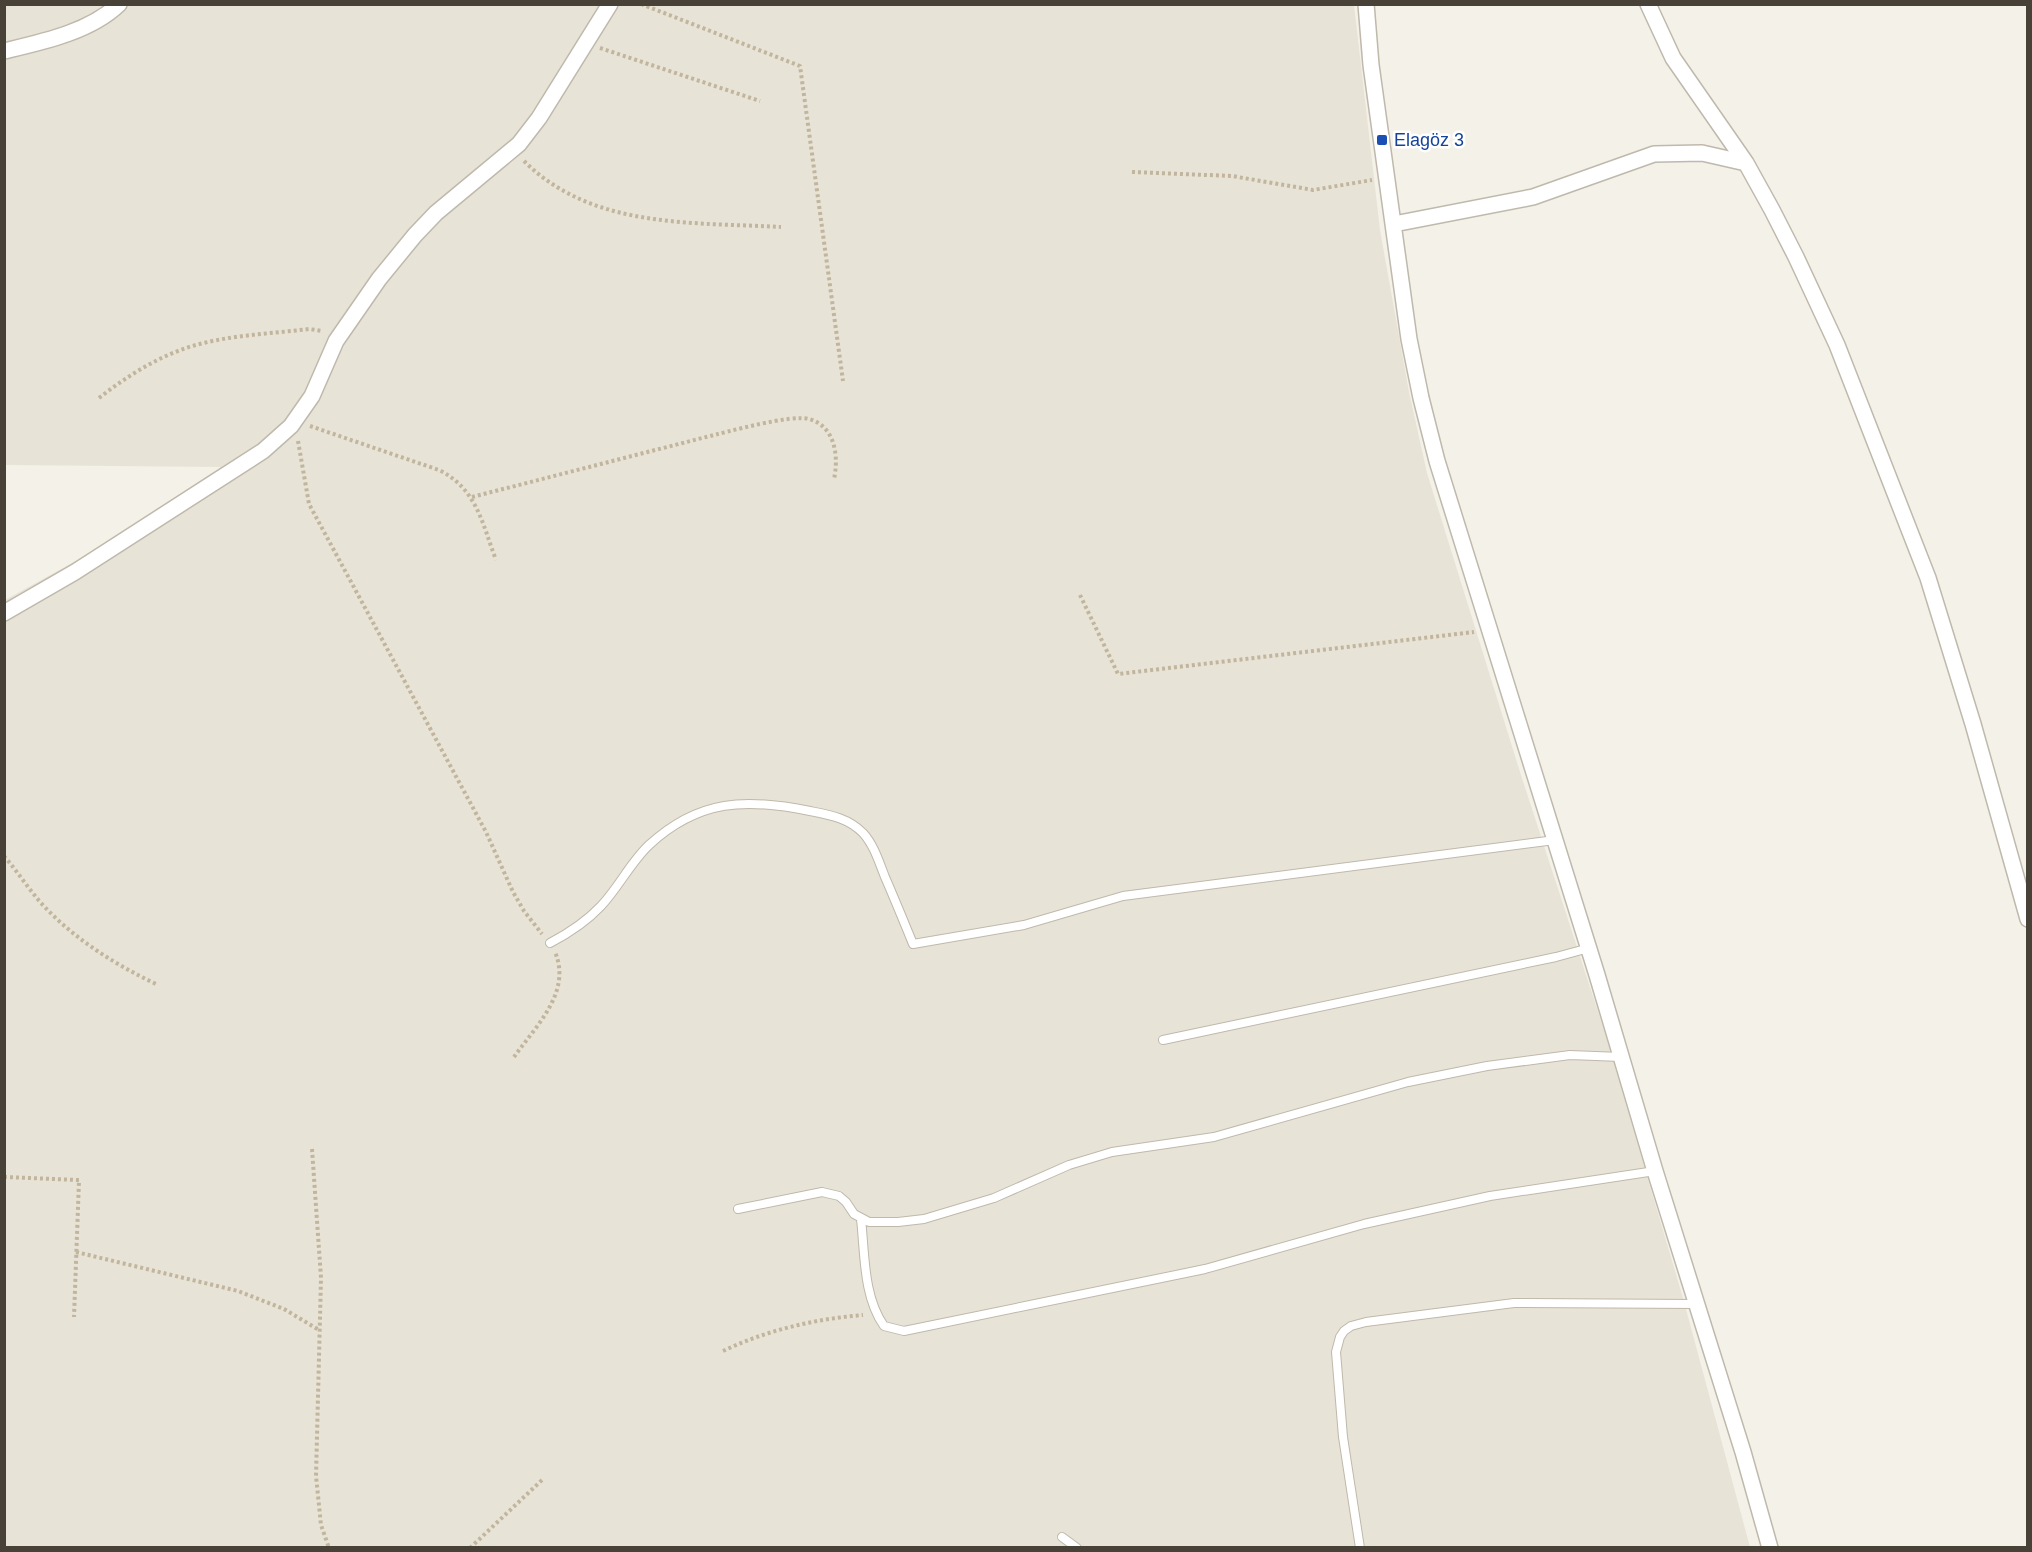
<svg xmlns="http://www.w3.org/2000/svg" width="2032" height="1552" viewBox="0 0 2032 1552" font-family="Arial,sans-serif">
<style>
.residential{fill:#e8e3d7}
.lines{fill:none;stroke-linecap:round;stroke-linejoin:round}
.service-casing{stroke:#bfb9ac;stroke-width:10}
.minor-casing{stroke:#bfb9ac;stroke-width:18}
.path{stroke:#c1b59d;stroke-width:4;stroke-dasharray:3 3;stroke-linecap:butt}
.service{stroke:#fff;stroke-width:8}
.minor{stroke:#fff;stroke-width:15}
.transit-dot{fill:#1a4fb4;stroke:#fff;stroke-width:2}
.labels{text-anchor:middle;stroke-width:5;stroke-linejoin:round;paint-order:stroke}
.transit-label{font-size:18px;fill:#164399;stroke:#fff;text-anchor:start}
</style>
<rect width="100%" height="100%" fill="#f4f1e9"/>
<path class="residential" d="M5,5h1349l26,225 29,162 18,81 93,299 84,258 79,268 67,249h-1745v-947l87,-48 129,-85 -216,-2z"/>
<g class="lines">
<defs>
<path id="service" d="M550,943c19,-10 36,-21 51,-37 18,-19 29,-43 48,-61 50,-46 97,-47 161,-34 20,4 38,7 53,22 11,12 16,29 22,44 10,23 19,45 28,67l111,-19 99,-29 432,-56
M1163,1040l393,-83 33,-9
M738,1209l84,-17 17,4 7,6 8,12 15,8h29l26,-3 70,-21 75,-33 43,-13 102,-15 194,-55 79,-16 83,-11 51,2
M861,1219c4,35 2,77 23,107l20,5 301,-62 159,-45 126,-28 165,-25
M1062,1537l15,11
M1360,1548l-17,-111 -7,-85 4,-15 4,-6 7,-5 15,-4 148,-19 184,1"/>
<path id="minor" d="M1366,4l5,61 38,274 12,59 16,63 160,514 58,196 88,281 27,96
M1648,4l25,54 73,105 26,47 24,47 41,88 91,233 45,146 55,195
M4,51c38,-9 86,-19 115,-47
M1394,224l139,-27 121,-43 48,-1 44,10
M4,613l71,-41 188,-121 28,-25 21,-30 24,-55 43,-62 36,-44 21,-22 83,-69 20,-26 71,-114"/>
</defs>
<use href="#service" class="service-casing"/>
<use href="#minor" class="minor-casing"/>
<path class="path" d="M641,4l159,62 43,315
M600,48l160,53
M524,161c68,68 168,61 257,66
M1132,172l100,4 81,14 59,-10
M99,398c27,-21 55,-39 87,-50 39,-13 83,-14 123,-19l13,2
M310,426l129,44c38,19 43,53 57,90
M298,441l11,63 177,328 27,60 11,19 18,23
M472,497c78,-20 156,-40 234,-60 21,-5 85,-23 103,-18 26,7 30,37 25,60
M1080,595l38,79 356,-42
M4,856c13,15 24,32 37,47 33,36 73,61 117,82
M514,1057c22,-31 58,-65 41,-105
M312,1149l9,129 -5,198 5,49 8,23
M4,1177l75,3 -5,137
M76,1252l162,39 46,18 35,21
M723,1351c44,-21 92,-32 140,-36
M470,1548l72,-68"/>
<use href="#service" class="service"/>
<use href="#minor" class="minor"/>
</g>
<rect class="transit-dot" x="1376" y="134" width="12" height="12" rx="3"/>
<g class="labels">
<g class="transit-label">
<text x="1394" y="146">Elagöz 3</text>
</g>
</g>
<rect width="2032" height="1552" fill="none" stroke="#484138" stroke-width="12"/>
</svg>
